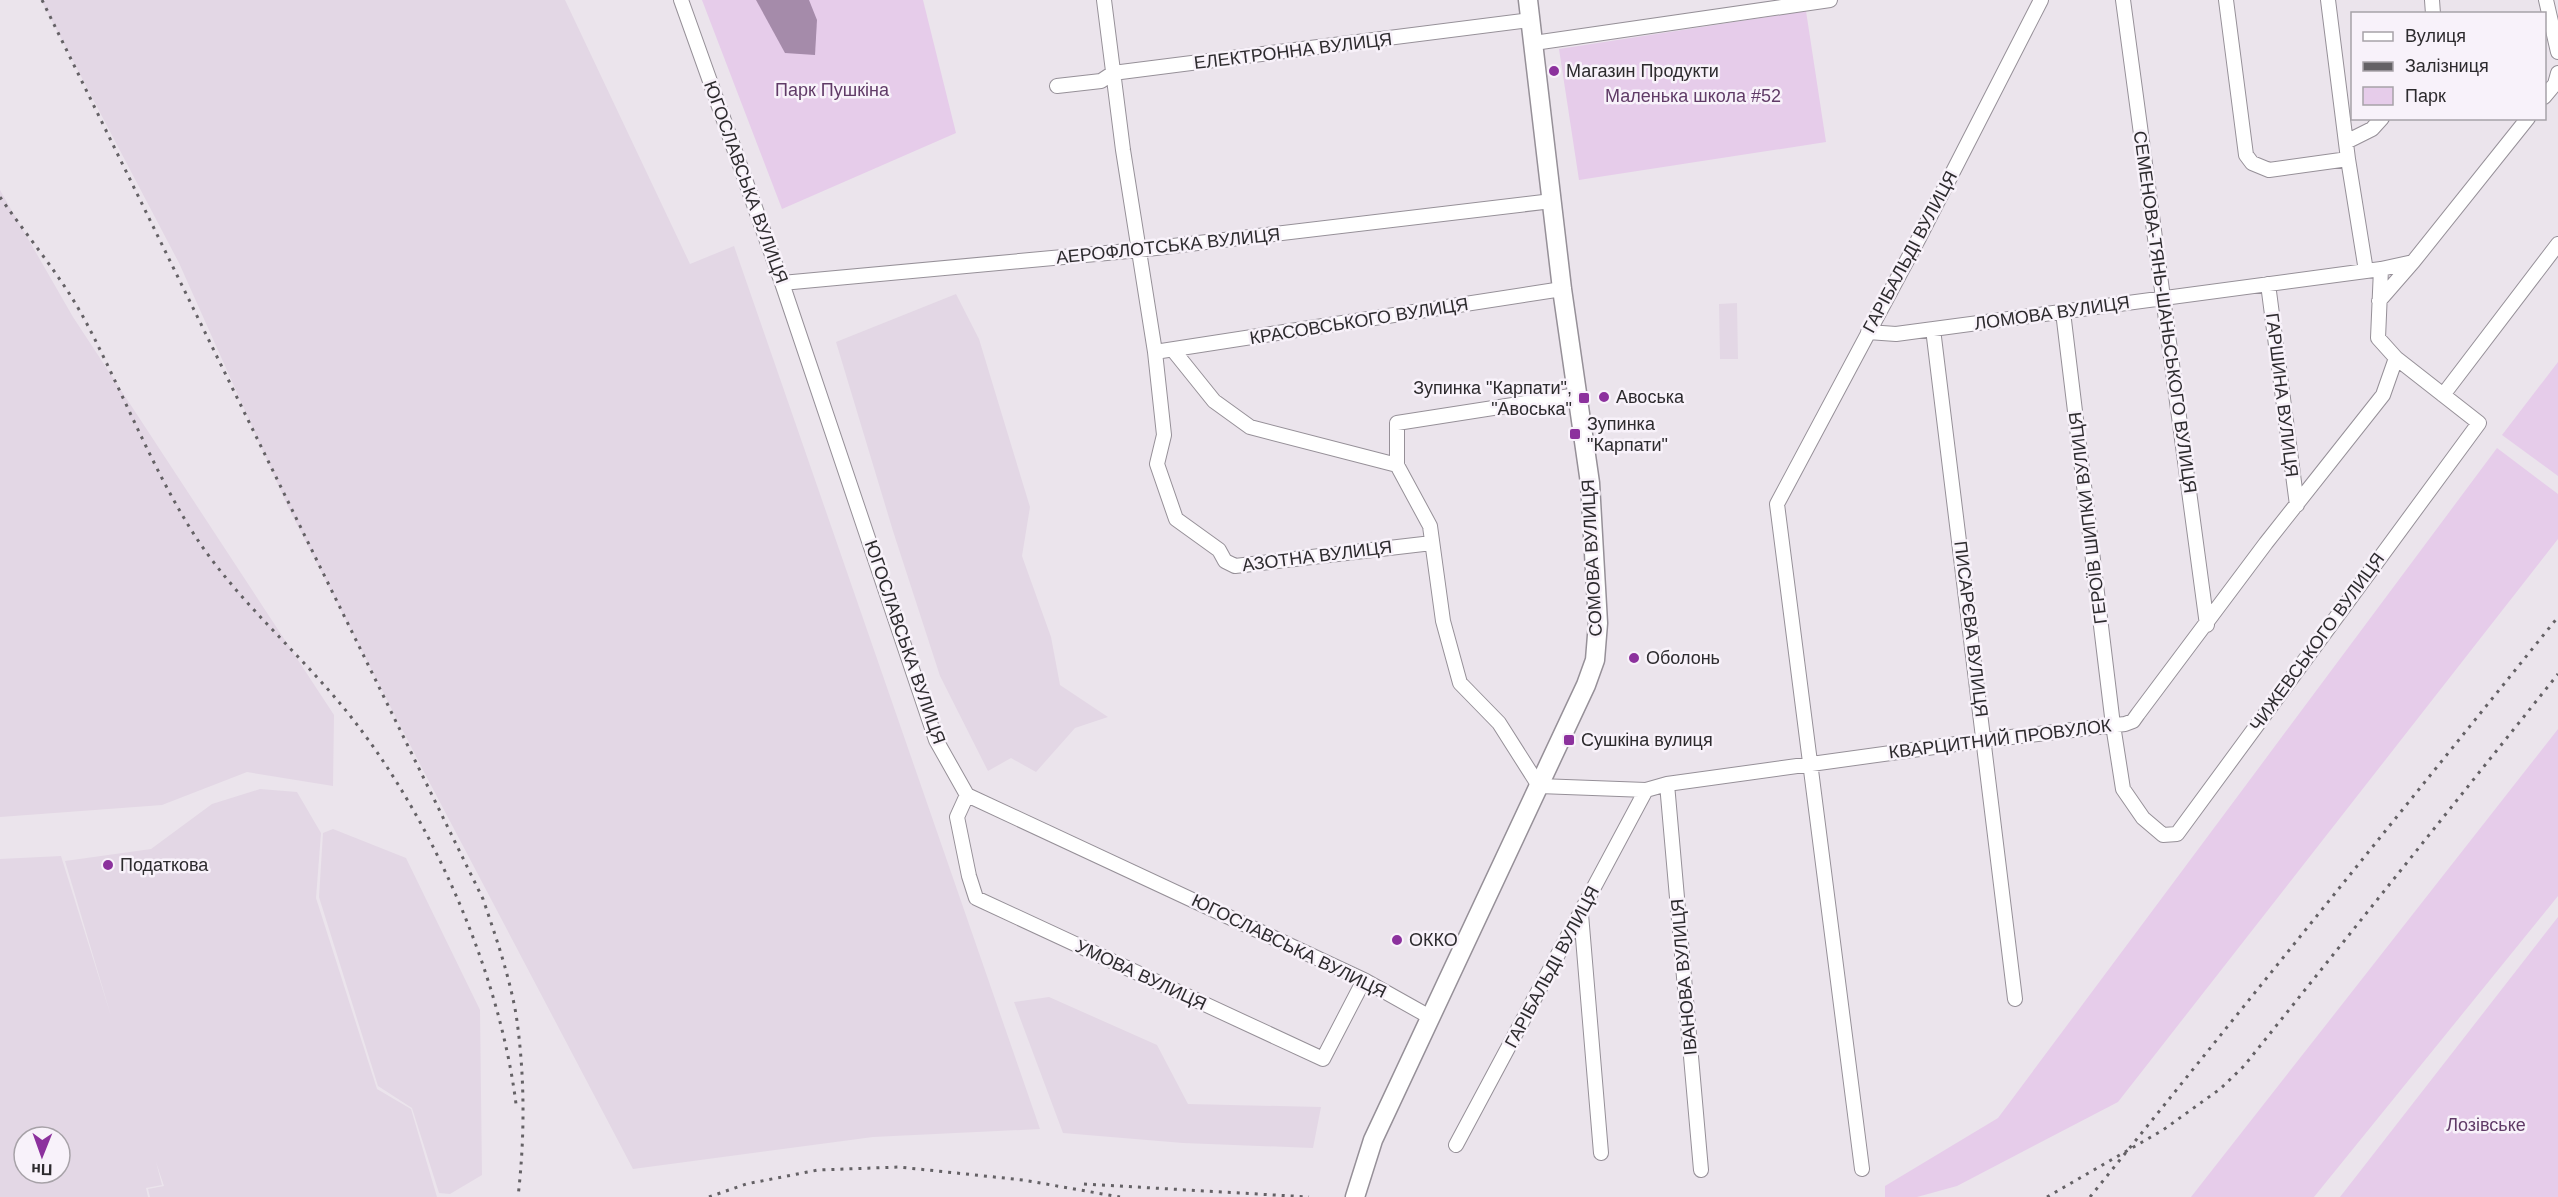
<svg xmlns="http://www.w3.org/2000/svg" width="2558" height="1197" viewBox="0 0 2558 1197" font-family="Helvetica,sans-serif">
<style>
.built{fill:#e3d7e5;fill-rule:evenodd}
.green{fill:#e6ccea}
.water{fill:#a58baa}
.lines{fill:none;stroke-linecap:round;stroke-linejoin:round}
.minor-casing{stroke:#969098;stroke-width:16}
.major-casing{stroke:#969098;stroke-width:21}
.minor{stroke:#fff;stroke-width:14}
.major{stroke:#fff;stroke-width:18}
.rail{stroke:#646165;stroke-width:3;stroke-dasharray:3 6;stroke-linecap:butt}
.poi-dot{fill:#8c319d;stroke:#f8f2fa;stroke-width:2}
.labels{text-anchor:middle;stroke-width:5;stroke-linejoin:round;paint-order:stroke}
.street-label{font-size:18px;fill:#2d2b2e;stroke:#f8f2fa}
.poi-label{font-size:18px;fill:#2d2b2e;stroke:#f8f2fa;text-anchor:start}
.park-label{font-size:18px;fill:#603b67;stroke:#f8f2fa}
</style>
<rect width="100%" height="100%" fill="#ebe4ec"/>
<path class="built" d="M41,0h524l125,264 44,-18 306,883 -167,8 -240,32 -210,-399 -135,-263 -109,-244z
M0,190l73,127 261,398 -1,71 -86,-14 -85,33 -162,12z
M956,294l23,45 51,168 -8,49 29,81 9,48 48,32 -33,11 -39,44 -25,-14 -23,13 -48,-95 -47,-145 -57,-189z
M1737,303l1,56h-18l-1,-55z
M260,789l37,3 24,41 -5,65 61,191 34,20 26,88h-287l-2,-8 16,-3 -8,-24 6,23 -16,3 2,9h-148v-338l61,-3 50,160 -46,-155 86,-12 61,-45zM24,1137h36v36h-36z
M333,829l73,29 74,152 2,165 -32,19 -11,-1 -27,-85 -34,-22 -59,-189 4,-64z
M1049,997l108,48 31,59 133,3 -8,41 -130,-5 -120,-10 -49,-131z"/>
<path class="green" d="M702,0h221l33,133 -174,76z
M1806,11l20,131 -247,38 -20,-131z
M2558,362v114l-56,-41z
M2497,448l61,46v45l-440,563 -161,84 -40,11h-32v-11l113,-68z
M2558,729v167l-244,301h-123z
M2558,917v280h-218z"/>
<path class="water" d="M756,0h53l8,20 -2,35 -30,-2z"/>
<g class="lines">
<defs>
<path id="minor" d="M681,0l101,283 154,457 31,55 397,185 66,37
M1104,0l19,150 32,202 9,83 -7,29 19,55 43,31 6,11 10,5 197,-23
M2123,0l84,625
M2226,0l20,155 6,8 17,7 79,-11
M2328,0l20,159 18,112
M2432,0l1,14
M2546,0l12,52
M1534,43l296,-43
M1057,86l44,-5 12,-8 417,-53
M2544,97l11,-13 3,-11
M2346,142l26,-13 10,-11
M782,283l357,-33 413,-49
M2268,284l29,221
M2379,301l34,-39 115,-144
M2063,312l50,413 10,64 20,29 20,17 14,-1 302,-411 -83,-65
M1933,329l82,670
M1868,332l28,2 485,-65 32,-7
M1173,350l41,51 36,26 147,38
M1155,352l407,-63
M1577,395l-180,28v42l33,61 13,95 17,62 39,40 40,63 107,4 21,-6 318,-44 140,-16 8,-3 5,-7 128,-171 117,-148 13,-37 -18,-20 3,-69
M2443,395l115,-151
M1667,784l34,386
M967,795l-10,22 12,59 7,22 347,161 41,-79
M1581,914l20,239
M1456,1145l190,-355
M1862,1169l-85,-665 142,-266 122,-238"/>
<path id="major" d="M1355,1197l18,-57 213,-455 9,-25 3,-37 -8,-140 -28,-194 -34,-289"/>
</defs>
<use href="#minor" class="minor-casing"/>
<use href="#major" class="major-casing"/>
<use href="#minor" class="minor"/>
<use href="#major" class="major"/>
<path class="rail" d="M42,0l441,899c13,38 26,76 33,115 9,61 9,122 2,183
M0,197c29,42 63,81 87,127 35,67 63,139 103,204 40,65 99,115 148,173 89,105 161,267 178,403
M1084,1184l225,13
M709,1197l37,-13 72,-14 81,-3 124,13 97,17
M2047,1197l116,-67 57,-41 24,-23 314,-392
M2090,1197l468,-580"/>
</g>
<g class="poi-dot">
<circle cx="1554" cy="71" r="6"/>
<circle cx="1604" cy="397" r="6"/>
<rect x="1578" y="392" width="12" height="12" rx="3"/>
<rect x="1569" y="428" width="12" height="12" rx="3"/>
<circle cx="1634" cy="658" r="6"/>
<rect x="1563" y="734" width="12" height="12" rx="3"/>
<circle cx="108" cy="865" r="6"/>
<circle cx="1397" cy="940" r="6"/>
</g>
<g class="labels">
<g class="street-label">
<text transform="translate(1293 51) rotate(-7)" y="6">ЕЛЕКТРОННА ВУЛИЦЯ</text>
<text transform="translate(746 182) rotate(70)" y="6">ЮГОСЛАВСЬКА ВУЛИЦЯ</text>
<text transform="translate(1168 246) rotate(-6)" y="6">АЕРОФЛОТСЬКА ВУЛИЦЯ</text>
<text transform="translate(1910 252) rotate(-62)" y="6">ГАРІБАЛЬДІ ВУЛИЦЯ</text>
<text transform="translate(2165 312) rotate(82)" y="6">СЕМЕНОВА-ТЯНЬ-ШАНЬСЬКОГО ВУЛИЦЯ</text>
<text transform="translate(2052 313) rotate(-8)" y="6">ЛОМОВА ВУЛИЦЯ</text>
<text transform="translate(1359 321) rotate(-9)" y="6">КРАСОВСЬКОГО ВУЛИЦЯ</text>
<text transform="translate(2282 395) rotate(83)" y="6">ГАРШИНА ВУЛИЦЯ</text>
<text transform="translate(2088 518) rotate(-97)" y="6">ГЕРОЇВ ШИПКИ ВУЛИЦЯ</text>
<text transform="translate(1317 556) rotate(-7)" y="6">АЗОТНА ВУЛИЦЯ</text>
<text transform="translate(1592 558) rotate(-93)" y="6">СОМОВА ВУЛИЦЯ</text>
<text transform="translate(1971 629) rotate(83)" y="6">ПИСАРЄВА ВУЛИЦЯ</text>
<text transform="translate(905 642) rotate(71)" y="6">ЮГОСЛАВСЬКА ВУЛИЦЯ</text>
<text transform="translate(2317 642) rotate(-54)" y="6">ЧИЖЕВСЬКОГО ВУЛИЦЯ</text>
<text transform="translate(2000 739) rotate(-7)" y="6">КВАРЦИТНИЙ ПРОВУЛОК</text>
<text transform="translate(1289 946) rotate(26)" y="6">ЮГОСЛАВСЬКА ВУЛИЦЯ</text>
<text transform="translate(1552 967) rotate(-62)" y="6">ГАРІБАЛЬДІ ВУЛИЦЯ</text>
<text transform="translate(1141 975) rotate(25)" y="6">УМОВА ВУЛИЦЯ</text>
<text transform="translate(1684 977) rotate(-95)" y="6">ІВАНОВА ВУЛИЦЯ</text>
</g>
<g class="poi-label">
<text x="1566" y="77">Магазин Продукти</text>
<text x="1572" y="394" text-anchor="end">Зупинка "Карпати",<tspan x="1572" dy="21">"Авоська"</tspan></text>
<text x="1616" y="403">Авоська</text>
<text x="1587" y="430">Зупинка<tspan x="1587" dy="21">"Карпати"</tspan></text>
<text x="1646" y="664">Оболонь</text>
<text x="1581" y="746">Сушкіна вулиця</text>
<text x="120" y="871">Податкова</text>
<text x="1409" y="946">ОККО</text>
</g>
<g class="park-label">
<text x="832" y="96">Парк Пушкіна</text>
<text x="1693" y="102">Маленька школа #52</text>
<text x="2486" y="1131">Лозівське</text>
</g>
</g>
<rect x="2351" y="12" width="195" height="108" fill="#f8f2fa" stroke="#a7a2a8" stroke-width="1.5"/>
<rect x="2363" y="32" width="30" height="9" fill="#ffffff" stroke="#a7a2a8" stroke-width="1.5"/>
<text x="2405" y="42" font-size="18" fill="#2d2b2e">Вулиця</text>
<rect x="2363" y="62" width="30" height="9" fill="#646165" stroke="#a7a2a8" stroke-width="1.5"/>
<text x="2405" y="72" font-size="18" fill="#2d2b2e">Залізниця</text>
<rect x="2363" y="87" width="30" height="18" fill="#e6ccea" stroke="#a7a2a8" stroke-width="1.5"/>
<text x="2405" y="102" font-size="18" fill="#2d2b2e">Парк</text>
<g transform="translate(42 1155) rotate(181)"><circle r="28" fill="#f8f2fa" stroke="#a7a2a8" stroke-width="1.5"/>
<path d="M0-4.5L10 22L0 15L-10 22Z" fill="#8c319d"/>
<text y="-9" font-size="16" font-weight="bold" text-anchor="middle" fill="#2d2b2e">Пн</text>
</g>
</svg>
